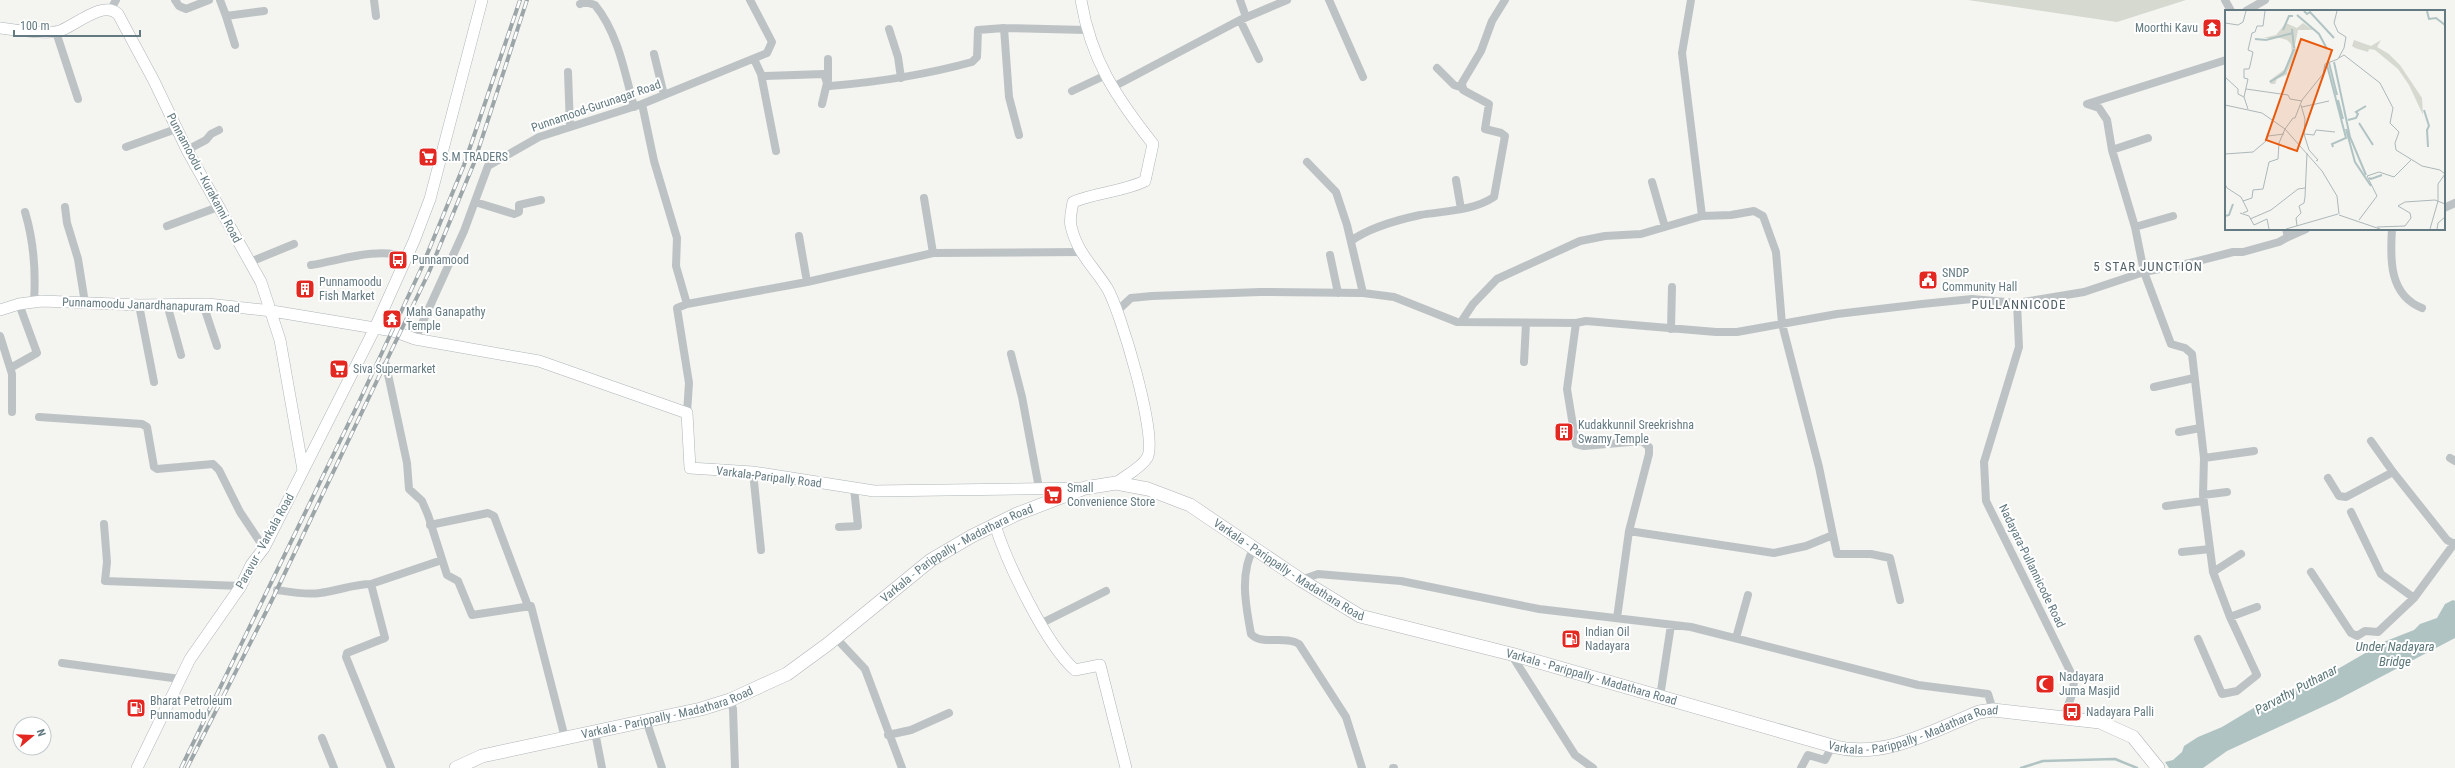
<svg xmlns="http://www.w3.org/2000/svg" width="2455" height="768" viewBox="0 0 2455 768" font-family="'Roboto Condensed',sans-serif">
<style>
.green{fill:#d5d9cf}
.water{fill:#b0c3c3}
.lines{fill:none;stroke-linecap:round;stroke-linejoin:round}
.stream{stroke:#b0c3c3;stroke-width:2.5}
.secondary-casing{stroke:#adb5b8;stroke-width:12}
.primary-casing{stroke:#b0b6b9;stroke-width:14}
.street{stroke:#bdc3c5;stroke-width:8}
.secondary{stroke:#fff;stroke-width:11}
.primary{stroke:#fff;stroke-width:13}
.rail-casing{stroke:#9ca6a9;stroke-width:4}
.rail{stroke:#fff;stroke-width:2.5;stroke-dasharray:8;stroke-linecap:butt}
.labels{text-anchor:middle;stroke-width:4;stroke-linejoin:round;paint-order:stroke}
.poi-label{font-size:12px;fill:#637a82;stroke:#fff;text-anchor:start}
.street-label{font-size:12px;fill:#637a82;stroke:#fff}
.neighbourhood-label{font-size:13px;letter-spacing:1px;fill:#516167;stroke:#fff}
.water-label{font-size:13px;font-style:italic;fill:#5a7678;stroke:#fff}
.inset-river{fill:none;stroke:#b0c3c3;stroke-width:2}
.inset-road{fill:none;stroke:#adb8ba;stroke-width:1}
.view{fill:#e8590c;fill-opacity:0.15;stroke:#e8590c;stroke-width:2}
.inset-edge{fill:none;stroke:#637a82;stroke-width:2}
</style>
<rect width="100%" height="100%" fill="#f4f4f0"/>
<path class="green" d="M1968,0h218l-69,22z"/>
<path class="water" d="M2453,600l2,1v37l-120,63 -108,50 -24,17h-34l-4,-6 8,-2 9,-8 2,-6 14,-9 24,-10 40,-24 74,-33 50,-29 28,-11 6,-6 17,-6 8,-14z"/>
<g class="lines">
<path class="stream" d="M2021,768l22,-7 72,-2 22,9"/>
<defs>
<path id="secondary" d="M1081,0c10,60 35,97 72,144l-8,37c-23,11 -48,11 -72,21 -1,7 -4,17 -2,24 6,27 23,41 36,62 13,21 52,151 40,170 -6,10 -22,18 -31,25
M0,28c12,2 53,7 62,2 15,-6 42,-30 56,-16l36,67 33,69 74,132 19,58 23,130
M0,310l19,-6 23,-3 97,4 69,-1 64,7 121,20 22,8 124,22 148,52 3,55 63,4 121,19 207,-3
M995,525c12,38 51,120 80,145l25,-5 26,103
M137,768l53,-109 51,-73 10,-21 13,-17 110,-218 40,-89 16,-42 52,-199"/>
<g id="primary">
<path id="s1" d="M456,768l26,-12 219,-47 29,-9 57,-26 41,-30 103,-84 41,-24 45,-22 68,-26 31,-5 32,6 42,16 111,75 59,36 151,38 325,93c48,12 99,-17 143,-35l14,-2 107,12 33,15 25,31"/>
</g>
</defs>
<use href="#secondary" class="secondary-casing"/>
<use href="#primary" class="primary-casing"/>
<path class="street" d="M175,0l4,6 7,3 23,-9
M220,0l6,16 38,-5
M374,0l2,16
M1240,0l6,17
M1329,0l34,77
M1691,0l-9,53 20,163
M2225,0l6,11
M580,4l5,-2 10,3c23,28 30,68 39,102
M111,9l5,-9
M2246,11l19,-11
M226,16l9,29
M1240,20l19,39
M1004,28l5,69 10,38
M889,29l9,28 3,21
M56,32l22,67
M654,54l10,41
M754,59l7,15 4,2 59,-2 3,9 3,3c48,-4 95,-11 142,-24l5,-5 1,-27 26,-2 82,2
M828,59v21
M2226,60l-139,44 12,4 8,12 5,30 23,77 9,45 27,72 14,4 7,6 12,104 -1,37 24,-3
M1437,68l17,17 9,3
M568,72l2,55
M761,74l15,77
M1113,87l127,-67 47,-20
M1072,91l34,-16
M642,104l12,57 23,77 -1,28 11,38 -10,4 12,75 -2,30
M822,104l5,-21
M126,147l50,-18
M187,150l19,-10 5,-6 8,-4
M2112,150l36,-12
M1307,162l29,30 11,33 16,68
M1456,180l5,29
M1652,182l13,45
M475,202l39,12 5,-2v-7l22,-5
M65,207l2,16 11,36 7,44
M2444,208l11,-5
M25,212c9,30 11,59 9,90
M167,226l51,-19
M2135,227l38,-11
M2392,229c-2,30 -3,66 30,79
M2288,237l18,-8
M1351,241c19,-14 46,-21 69,-26 24,-4 53,-4 74,-18l11,-61 -4,-3 -16,-4 4,-25 -26,-14 -1,-7 19,-32 11,-30 13,-21
M933,253l148,-1
M1330,255l8,38
M250,262l44,-18
M311,265c31,-5 65,-18 96,-8
M807,282l126,-29 -9,-55
M2017,303l2,44 -35,115 2,39 88,178 -1,13 -10,27
M167,304l14,51
M203,304l14,42
M687,304l120,-22 -8,-46
M139,305l15,77
M1116,312l15,-14 21,-2 108,-4 103,1 31,4 63,25 119,1 10,-2 130,11h21l100,-18 85,-10 50,-5 45,4 67,-11 60,-20 46,-9 43,-11h10l36,-10 9,-5 -2,-8
M1461,322l12,-18 24,-25 83,-38 25,-5 36,-2 61,-18 29,-1 23,-4 9,5 13,36 6,72 37,143 14,68 -27,11 -32,7 -145,-22
M1576,323l-9,66 9,55 8,2 58,-5 7,6v7l-20,77 -12,87
M1671,329l1,-42
M0,336l12,38v38
M415,339l49,-108 24,-65 51,-29 103,-33 125,-51 5,-11 -22,-42
M1011,354l11,43 17,91
M1524,362l2,-39
M386,365l21,98 2,26 13,12 6,14 19,60 11,6 14,34 59,-9 34,132
M14,366l23,-13 -18,-49
M2154,387l40,-9
M39,417l103,7 5,3 7,40 3,2 56,-5 6,6 21,42 24,36
M2179,432l21,-4
M2371,441l22,31
M2204,458l50,-7
M2450,458l5,3
M753,472l8,78
M2328,478l11,18 7,1 47,-25 54,68 7,4 1,-1
M2166,506l37,-5
M2351,512l30,62 33,24 40,-54
M104,524l3,38 -2,19 136,5
M430,525l58,-12 6,3 34,90
M839,527l19,-1 -4,-38
M1833,535l4,19h34l19,4 10,42
M1254,548c-15,25 -8,59 -3,86 11,12 34,1 48,10l47,73 16,51
M2210,549l3,23 17,45 27,-10
M2182,552l28,-3 -7,-54
M2213,572l28,-18
M2311,572l40,61 6,3 8,-5 13,1 36,-34
M1301,580l17,-6 83,7 138,28 152,18 227,58 70,9 5,16
M371,584l14,54 -38,15 -1,4 45,111
M277,590c13,2 29,5 43,3 17,-2 34,-9 51,-9l71,-24
M1042,623l64,-32
M836,638l29,31 37,99
M1736,638l12,-43
M2198,639l24,55 15,-3 20,-16 -27,-58
M1511,654l64,101 18,13
M62,663l118,16
M1660,697l11,-72
M730,700l3,9 2,59
M646,720l16,48
M595,732l7,36
M888,735l23,-5 38,-17
M322,738l12,30
M1393,768h1
M1801,768l7,-13 17,5 7,-14"/>
<use href="#secondary" class="secondary"/>
<use href="#primary" class="primary"/>
<defs>
<path id="rail" d="M181,768l177,-364 63,-135 43,-104 56,-165
M187,768l84,-166 158,-330 45,-109 53,-163"/>
</defs>
<use href="#rail" class="rail-casing"/>
<use href="#rail" class="rail"/>
</g>
<defs>
<symbol id="temple-square" viewBox="-11 -11 22 22"><rect x="-9" y="-9" width="18" height="18" rx="4" fill="#e32822" stroke="#fff"/><path d="M0-6L5-2H3V0L6.5 2.5H4V6H1.5V3h-3V6H-4V2.5H-6.5L-3 0V-2H-5Z" fill="#fff"/></symbol>
<symbol id="supermarket-square" viewBox="-11 -11 22 22"><rect x="-9" y="-9" width="18" height="18" rx="4" fill="#e32822" stroke="#fff"/><path d="M-6-5.5h2.5l.6 2H6L4.5 2H-2.5L-4.4-4H-6ZM-1.5 3.2a1.3 1.3 0 1 0 .1 0ZM3 3.2a1.3 1.3 0 1 0 .1 0Z" fill="#fff"/></symbol>
<symbol id="bus-square" viewBox="-11 -11 22 22"><rect x="-9" y="-9" width="18" height="18" rx="4" fill="#e32822" stroke="#fff"/><path d="M-5-6H5V4H4V6H2V4H-2V6H-4V4H-5ZM-3.5-4V0h7V-4ZM-3.5 1.2v1.5H-2V1.2ZM2 1.2v1.5H3.5V1.2Z" fill="#fff"/></symbol>
<symbol id="civic-square" viewBox="-11 -11 22 22"><rect x="-9" y="-9" width="18" height="18" rx="4" fill="#e32822" stroke="#fff"/><path d="M-.6-6.5H3V-4.5H.6V-3L4-1V1h2V6H-6V1h2V-1L-.6-3ZM-1.2 2.5V6h2.4V2.5Z" fill="#fff"/></symbol>
<symbol id="building-square" viewBox="-11 -11 22 22"><rect x="-9" y="-9" width="18" height="18" rx="4" fill="#e32822" stroke="#fff"/><path d="M-4-6H4V6H1V3H-1V6H-4ZM-2.5-4.3h1.7v1.8h-1.7ZM.8-4.3h1.7v1.8H.8ZM-2.5-1h1.7V.8h-1.7ZM.8-1h1.7V.8H.8Z" fill="#fff"/></symbol>
<symbol id="fuel-square" viewBox="-11 -11 22 22"><rect x="-9" y="-9" width="18" height="18" rx="4" fill="#e32822" stroke="#fff"/><path d="M-5.5-6h7V0h2V4h1.3V-2.5L3-4.5l.8-.8L6-3V5H2.5V1h-1V6h-7ZM-4.2-4.7v3.2H.2V-4.7Z" fill="#fff"/></symbol>
<symbol id="mosque-square" viewBox="-11 -11 22 22"><rect x="-9" y="-9" width="18" height="18" rx="4" fill="#e32822" stroke="#fff"/><path d="M3.5-4.9A6 6 0 1 0 3.5 4.9A5 5 0 1 1 3.5-4.9Z" fill="#fff"/></symbol>
</defs>
<g fill-rule="evenodd">
<use href="#temple-square" x="2201" y="17" width="22" height="22"/>
<use href="#supermarket-square" x="417" y="146" width="22" height="22"/>
<use href="#bus-square" x="387" y="249" width="22" height="22"/>
<use href="#civic-square" x="1917" y="269" width="22" height="22"/>
<use href="#building-square" x="294" y="278" width="22" height="22"/>
<use href="#temple-square" x="381" y="308" width="22" height="22"/>
<use href="#supermarket-square" x="328" y="358" width="22" height="22"/>
<use href="#building-square" x="1553" y="421" width="22" height="22"/>
<use href="#supermarket-square" x="1042" y="484" width="22" height="22"/>
<use href="#fuel-square" x="1560" y="628" width="22" height="22"/>
<use href="#mosque-square" x="2034" y="673" width="22" height="22"/>
<use href="#fuel-square" x="125" y="697" width="22" height="22"/>
<use href="#bus-square" x="2061" y="701" width="22" height="22"/>
</g>
<g class="labels">
<g class="poi-label">
<text x="2198" y="32" text-anchor="end">Moorthi Kavu</text>
<text x="442" y="161">S.M TRADERS</text>
<text x="412" y="264">Punnamood</text>
<text x="1942" y="277">SNDP<tspan x="1942" dy="14">Community Hall</tspan></text>
<text x="319" y="286">Punnamoodu<tspan x="319" dy="14">Fish Market</tspan></text>
<text x="406" y="316">Maha Ganapathy<tspan x="406" dy="14">Temple</tspan></text>
<text x="353" y="373">Siva Supermarket</text>
<text x="1578" y="429">Kudakkunnil Sreekrishna<tspan x="1578" dy="14">Swamy Temple</tspan></text>
<text x="1067" y="492">Small<tspan x="1067" dy="14">Convenience Store</tspan></text>
<text x="1585" y="636">Indian Oil<tspan x="1585" dy="14">Nadayara</tspan></text>
<text x="2059" y="681">Nadayara<tspan x="2059" dy="14">Juma Masjid</tspan></text>
<text x="150" y="705">Bharat Petroleum<tspan x="150" dy="14">Punnamodu</tspan></text>
<text x="2086" y="716">Nadayara Palli</text>
</g>
<g class="street-label">
<text transform="translate(596 106) rotate(-19)" y="4">Punnamood-Gurunagar Road</text>
<text transform="translate(204 178) rotate(62)" y="4">Punnamoodu - Kurakanni Road</text>
<text transform="translate(151 305) rotate(2)" y="4">Punnamoodu Janardhanapuram Road</text>
<text transform="translate(769 477) rotate(7)" y="4">Varkala-Paripally Road</text>
<text transform="translate(265 541) rotate(-61)" y="4">Paravur - Varkala Road</text>
<text dy="4" stroke="none"><textPath href="#s1" startOffset="555">Varkala - Parippally - Madathara Road</textPath></text>
<text transform="translate(2032 566) rotate(64)" y="4">Nadayara-Pullannicode Road</text>
<text dy="4" stroke="none"><textPath href="#s1" startOffset="927">Varkala - Parippally - Madathara Road</textPath></text>
<text dy="4" stroke="none"><textPath href="#s1" startOffset="1251">Varkala - Parippally - Madathara Road</textPath></text>
<text dy="4" stroke="none"><textPath href="#s1" startOffset="219">Varkala - Parippally - Madathara Road</textPath></text>
<text dy="4" stroke="none"><textPath href="#s1" startOffset="1586">Varkala - Parippally - Madathara Road</textPath></text>
</g>
<g class="neighbourhood-label">
<text x="2148" y="271">5 STAR JUNCTION</text>
<text x="2019" y="309">PULLANNICODE</text>
</g>
<g class="water-label">
<text x="2395" y="651">Under Nadayara<tspan x="2395" dy="15">Bridge</tspan></text>
<text transform="translate(2296 689) rotate(-28)" y="5">Parvathy Puthanar</text>
</g>
</g>
<g transform="translate(2225 10)">
<rect width="220" height="220" fill="#f4f4f0"/>
<path d="M61,13l11,5 6,-5 10,7h-15l-3,15 2,8 -10,19 1,2 -11,5 -2,5h-4l-2,-3 16,-12 7,-16 -1,-9 -4,-4 -7,-2h-17l13,-3zM129,30l17,6 10,-6 -4,7 12,7 11,11 22,33 1,17 -14,-30 -11,-16 -23,-19 -6,-1 -1,3 -13,-4 -3,-2z" fill="#d5d9cf"/>
<path class="inset-river" d="M79,1l3,3 3,-2 24,26M202,1l2,8 7,-1 9,7M72,5l22,19 8,15M67,19l2,19M58,20l6,-14h4M30,29l11,1 27,-7M109,52l16,75 16,38M104,53l8,32M102,55l19,73 -14,6 1,3M45,72l14,-9 10,-24M113,90l5,19M199,100l5,16 -2,4 1,17M123,110l8,-2 2,-4 -2,-2 10,-6M134,113l14,22M121,119l9,33 16,24M144,168l2,1 11,-4M0,206l4,-1 4,-11"/>
<path class="inset-road" d="M0,13l13,2 5,-3 3,-11M114,48l5,-3 36,28 13,25 -3,15 9,9 -4,11 1,7 26,16 18,4 5,4M0,67l13,12v5l6,3 4,12M21,79l42,6 2,4 12,2M19,87l4,-18 -4,-1v-9h5l1,-3 3,-14 -5,-2 4,-17 3,-1 2,-6h6l2,-15M0,95l37,8 23,16 37,42 15,25 2,18M76,95l4,14 -1,15 5,16 9,10 -2,1M77,97l27,-6M79,124l10,1 2,-5 19,2M0,144l28,-2 13,-11 2,-5 16,-2M0,174l2,4 14,9 7,14 -5,2M18,191l9,-3 1,-8 10,-1 6,-27 9,-3 1,-16 6,-14 8,-11h2l7,-18 21,-26 2,-10 13,-5 6,-11 2,-11 -8,-5 -4,-9 3,-12M15,203l9,3 5,9 13,-6 2,10M114,205l41,14M25,209l21,-9 27,-21 7,-1M134,210l18,-24 -10,-20 12,-4 15,5 17,-17M72,216l-1,-8 5,-5 -2,-7 5,-3 1,-6 2,-44M152,217l28,-1 6,-8 -1,-5 -12,-7 7,-4 30,-2 10,4M61,219l52,-15M205,219l8,-28v-17l7,-10M212,219l1,-6 7,-6"/>
<path class="view" d="M76,29l31,11 -35,101 -31,-11z"/>
<rect width="220" height="220" class="inset-edge"/>
</g>
<g transform="translate(32 736) rotate(71)"><circle r="19" fill="#ffffff" stroke="#c1cacd"/>
<path d="M0-3L7 15L0 10L-7 15Z" fill="#e32822"/>
<text y="-6" font-size="11" font-weight="bold" text-anchor="middle" fill="#637a82">N</text>
</g>
<path d="M14 30v6h126v-6" fill="none" stroke="#637a82" stroke-width="2"/>
<text x="20" y="30" font-size="12" fill="#637a82" stroke="#ffffff" stroke-width="3" paint-order="stroke">100 m</text>
</svg>
